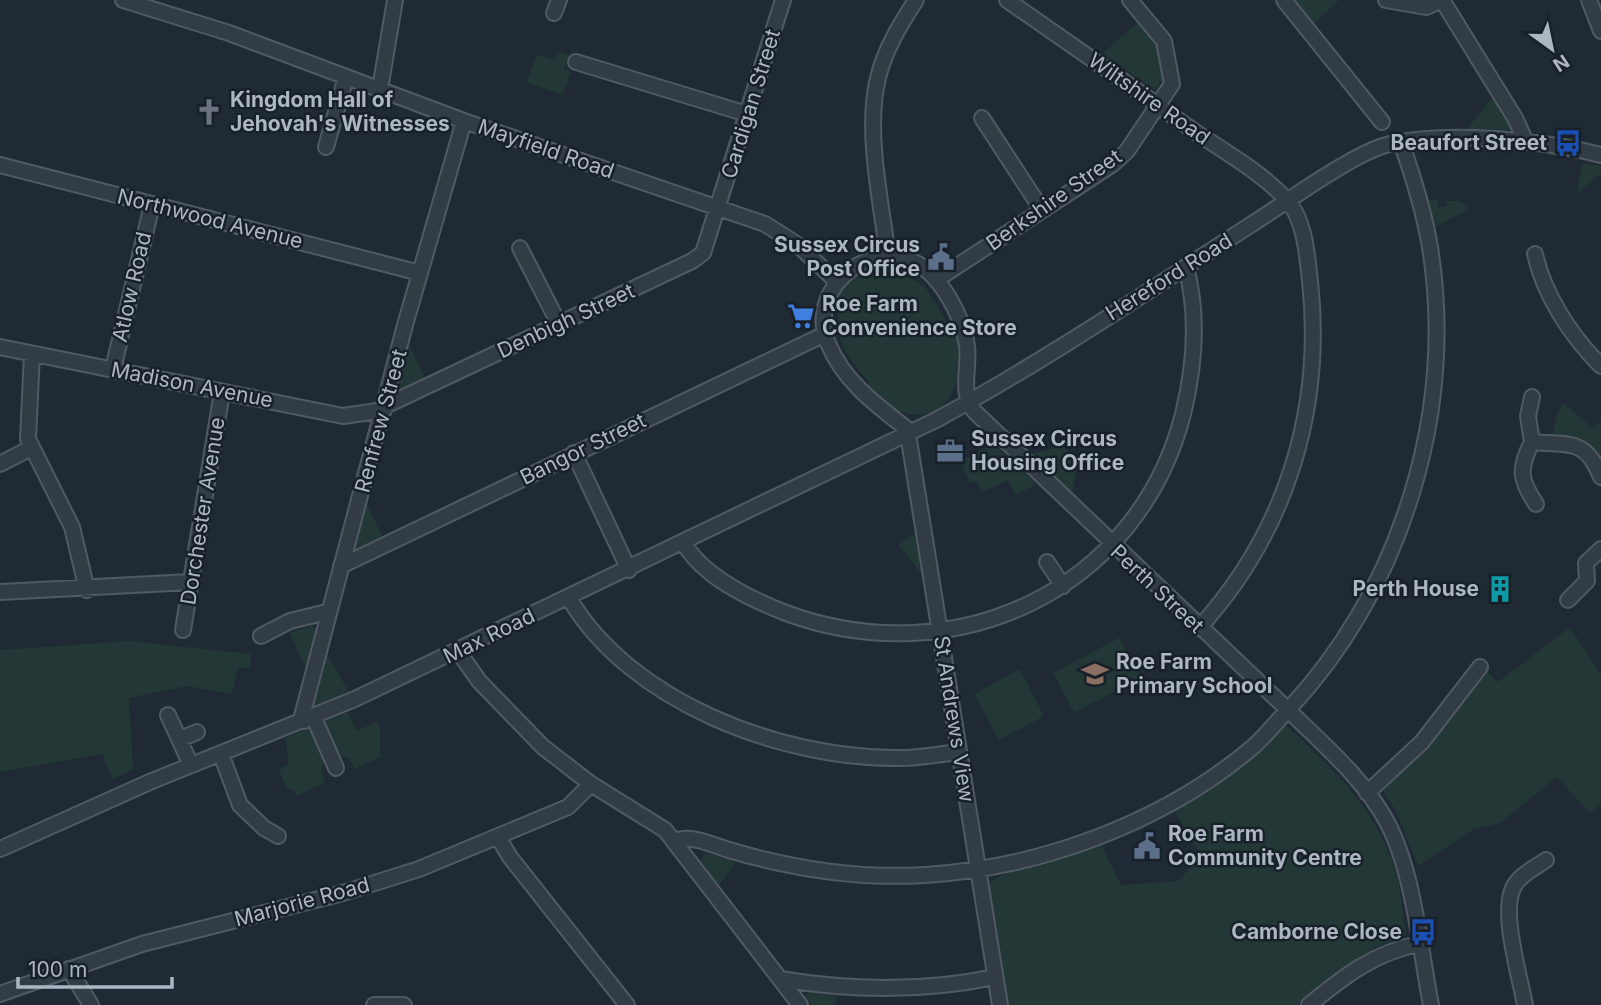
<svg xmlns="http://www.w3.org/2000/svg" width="1601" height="1005" viewBox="0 0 1601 1005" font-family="Inter,sans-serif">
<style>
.green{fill:#223736}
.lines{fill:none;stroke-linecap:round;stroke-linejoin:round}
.minor-casing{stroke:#505a63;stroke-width:18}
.minor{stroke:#323c45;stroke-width:14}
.labels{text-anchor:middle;stroke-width:5;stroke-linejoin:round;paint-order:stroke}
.street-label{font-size:21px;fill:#acb7c2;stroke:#182129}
.poi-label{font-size:21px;font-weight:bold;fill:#acb7c2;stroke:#182129;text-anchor:start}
</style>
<rect width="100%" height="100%" fill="#1f2a34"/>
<path class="green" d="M1295,0h44l-25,23z
M1138,22l21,26 4,31 -7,11 -54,-36z
M560,52l9,3 -5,14 7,3 -8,23 -36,-12 9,-28 17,5z
M1492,98l19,32 -44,-1z
M1582,163l19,3v7l-24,22z
M1427,200h11v7h8l1,-6h13l9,8 -34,18z
M886,265l11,3 1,4 26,13 28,45h4c12,35 -2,95 -50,83 -16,-4 -29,-16 -42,-25l6,-5c-16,-17 -31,-35 -32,-59 -1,-10 3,-19 -3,-28l8,-12z
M409,344l16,35 -24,10 -2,-7z
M1564,403l28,25 9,-7v38l-18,-19 -31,-2 5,-25z
M994,444l42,40 -20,11 -8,-15 -26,12 -6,-11 -6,2 -10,-22z
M1063,446l15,16 -6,32 -41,-40z
M366,502l17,36 -28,12 -1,-2z
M915,533l6,40 -23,-28z
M312,626l4,3 -10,40 -17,-36z
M1570,627l31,48v129l-11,10 -33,-37 -57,46 -26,6 -56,37 -21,-53 -15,-24 55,-56 49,-62 12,11z
M1119,638l21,40 -66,35 -21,-40z
M129,641l122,13 -1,15 -12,-2 -6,27 -45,-8 -58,12 4,71 -20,10 -11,-25 -102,18v-122z
M326,653l23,39 -36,15z
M1020,669l24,47 -45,24 -25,-46z
M348,712l9,19 21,-10c6,13 -1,23 4,35l-27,13 -6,-11 -15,-5 -13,-30z
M1285,724c48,44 94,87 112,152 5,19 6,40 9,59l-30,12 -78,58h-289l-20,-123 16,-9 96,-29 20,41 57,-4 23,-25 -28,-47 77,-50z
M314,726l13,30 -6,12 4,15 -29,13 -2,-6 -8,-2 -7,-19 10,-5 -4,-26z
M708,853l28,9 -17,24 -18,-24 2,-6z
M811,993l24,3 2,4 -3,5h-23l-7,-9z"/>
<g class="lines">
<defs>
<path id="minor" d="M123,0l106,33 235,88 301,103 33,21 38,36
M1007,0c62,43 125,87 187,131 31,21 67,41 93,69 18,20 20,55 23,81 14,129 -24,251 -111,347
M1284,0l98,122
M1386,0l40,7 16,-7 73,118 11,24
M1589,0l12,31
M554,13l5,-13
M576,62l171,52
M380,89l15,-89
M982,118l60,92
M326,147l20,-70
M0,165l420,108
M520,248l39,76
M1535,254c9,41 36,82 66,112
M888,256c-7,-54 -23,-126 -10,-178 7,-29 22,-53 38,-78
M936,280l177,-116 14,-13 45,-67 -8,-43 -34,-41
M0,347l343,69 41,-6
M32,354l-4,85 44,88 15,63
M113,369l39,-164
M385,406l307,-145 11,-8 80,-253
M911,432c-32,-25 -67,-49 -83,-89 -24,-61 56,-115 103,-69 17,17 33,48 36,72 3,23 -8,47 8,66l313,298c35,34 76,69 99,112 27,51 33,127 44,183
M908,434l92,571
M1532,442l-4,-26 4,-19
M574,453l55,117
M0,464l31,-16
M1536,504c-16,-24 -18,-35 -4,-62 37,4 53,-5 69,35
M683,542c20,35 67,57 103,71 168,62 352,-22 397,-199 12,-49 16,-98 3,-147
M1047,562l16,24
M341,566l484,-232
M0,592l190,-10
M569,598c61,104 211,160 326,160 21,1 43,-4 64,-6
M1568,600l19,-19 -1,-18 15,-14
M183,630l39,-238
M261,636l29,-15 37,-9
M458,651l21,30 64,66 48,37 74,46 135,175
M168,715l23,50
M314,718l22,50
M304,721l-2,-5 103,-391 59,-204
M180,739l17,-7
M221,754l19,51 24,23 14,8
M1367,793l55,-51 58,-75
M498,837l12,20 117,148
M674,841c18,-7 38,4 55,9 64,19 130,29 196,25 116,-7 240,-53 329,-129 12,-11 23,-25 35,-37 113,-122 167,-297 141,-462 -6,-35 -17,-71 -29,-105
M0,849l152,-68 203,-82 581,-279c109,-59 212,-129 316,-196 32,-20 104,-73 138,-80 58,-13 153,-4 211,11
M69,969l22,36
M780,979c73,12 143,13 215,-2
M0,994l142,-50 201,-51 76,-24 149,-62 23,-23
M374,1005h30
M1309,1005c34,-28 66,-53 110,-61
M1525,1005c-5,-29 -27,-99 -9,-122 7,-10 20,-16 30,-23"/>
</defs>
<use href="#minor" class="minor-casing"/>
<use href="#minor" class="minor"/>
</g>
<defs>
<symbol id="church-bare" viewBox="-9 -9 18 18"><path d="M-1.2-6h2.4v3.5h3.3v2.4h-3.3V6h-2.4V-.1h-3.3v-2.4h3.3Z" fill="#6b7280" stroke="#182129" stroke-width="2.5" paint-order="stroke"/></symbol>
<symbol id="bus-bare" viewBox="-9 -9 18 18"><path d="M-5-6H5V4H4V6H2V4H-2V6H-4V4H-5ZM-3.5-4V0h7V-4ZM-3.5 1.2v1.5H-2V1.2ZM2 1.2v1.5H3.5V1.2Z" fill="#1a4fb4" stroke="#182129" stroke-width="2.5" paint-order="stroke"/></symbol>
<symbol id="civic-bare" viewBox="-9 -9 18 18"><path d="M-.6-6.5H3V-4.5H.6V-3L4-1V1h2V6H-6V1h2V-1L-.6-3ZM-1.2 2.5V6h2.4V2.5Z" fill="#5c6f8a" stroke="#182129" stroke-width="2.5" paint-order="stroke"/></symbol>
<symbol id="supermarket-bare" viewBox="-9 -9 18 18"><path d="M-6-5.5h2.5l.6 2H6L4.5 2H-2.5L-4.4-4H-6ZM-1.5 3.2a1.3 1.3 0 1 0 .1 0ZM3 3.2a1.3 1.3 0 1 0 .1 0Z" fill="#3f7fe0" stroke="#182129" stroke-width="2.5" paint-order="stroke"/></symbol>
<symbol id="office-bare" viewBox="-9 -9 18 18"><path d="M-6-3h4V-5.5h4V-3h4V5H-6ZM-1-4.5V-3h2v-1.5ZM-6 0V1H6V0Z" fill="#5c6f8a" stroke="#182129" stroke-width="2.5" paint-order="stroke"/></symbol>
<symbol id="building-bare" viewBox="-9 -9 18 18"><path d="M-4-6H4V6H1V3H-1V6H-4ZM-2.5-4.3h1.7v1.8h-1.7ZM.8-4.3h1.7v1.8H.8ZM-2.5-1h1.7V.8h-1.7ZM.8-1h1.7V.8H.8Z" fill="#0f9aa8" stroke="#182129" stroke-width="2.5" paint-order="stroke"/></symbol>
<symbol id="school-bare" viewBox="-9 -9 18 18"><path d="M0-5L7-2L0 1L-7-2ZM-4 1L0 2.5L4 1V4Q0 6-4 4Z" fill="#8d6e63" stroke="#182129" stroke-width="2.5" paint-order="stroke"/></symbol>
</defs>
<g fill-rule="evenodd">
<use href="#church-bare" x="190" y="93" width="38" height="38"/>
<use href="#bus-bare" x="1549" y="124" width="38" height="38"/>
<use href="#civic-bare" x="922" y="238" width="38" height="38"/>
<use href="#supermarket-bare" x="782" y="297" width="38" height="38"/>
<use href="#office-bare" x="931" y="432" width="38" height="38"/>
<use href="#building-bare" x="1481" y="570" width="38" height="38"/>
<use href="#school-bare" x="1076" y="655" width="38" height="38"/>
<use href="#civic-bare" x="1128" y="827" width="38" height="38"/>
<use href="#bus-bare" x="1404" y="913" width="38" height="38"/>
</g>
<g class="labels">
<g class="street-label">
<text transform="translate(1149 99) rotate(35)" y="7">Wiltshire Road</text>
<text transform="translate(751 104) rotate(-73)" y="7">Cardigan Street</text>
<text transform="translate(546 149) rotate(19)" y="7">Mayfield Road</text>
<text transform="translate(1054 200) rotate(-35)" y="7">Berkshire Street</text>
<text transform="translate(210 219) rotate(14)" y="7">Northwood Avenue</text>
<text transform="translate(1169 277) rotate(-32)" y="7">Hereford Road</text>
<text transform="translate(132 287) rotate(-77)" y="7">Atlow Road</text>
<text transform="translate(566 321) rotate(-25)" y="7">Denbigh Street</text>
<text transform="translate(192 385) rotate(11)" y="7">Madison Avenue</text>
<text transform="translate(381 421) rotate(-75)" y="7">Renfrew Street</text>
<text transform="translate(583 449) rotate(-26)" y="7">Bangor Street</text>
<text transform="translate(203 511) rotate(-81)" y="7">Dorchester Avenue</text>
<text transform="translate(1157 589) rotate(43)" y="7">Perth Street</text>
<text transform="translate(489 636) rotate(-26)" y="7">Max Road</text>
<text transform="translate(954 719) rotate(81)" y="7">St Andrews View</text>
<text transform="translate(302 902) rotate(-15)" y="7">Marjorie Road</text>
</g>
<g class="poi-label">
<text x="230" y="107">Kingdom Hall of<tspan x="230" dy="24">Jehovah's Witnesses</tspan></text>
<text x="1547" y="150" text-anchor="end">Beaufort Street</text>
<text x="920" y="252" text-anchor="end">Sussex Circus<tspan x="920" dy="24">Post Office</tspan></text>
<text x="822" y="311">Roe Farm<tspan x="822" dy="24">Convenience Store</tspan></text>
<text x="971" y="446">Sussex Circus<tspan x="971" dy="24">Housing Office</tspan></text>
<text x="1479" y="596" text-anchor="end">Perth House</text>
<text x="1116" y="669">Roe Farm<tspan x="1116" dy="24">Primary School</tspan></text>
<text x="1168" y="841">Roe Farm<tspan x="1168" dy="24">Community Centre</tspan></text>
<text x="1402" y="939" text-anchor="end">Camborne Close</text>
</g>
</g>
<g transform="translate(1552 49) rotate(147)" stroke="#182129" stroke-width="5" paint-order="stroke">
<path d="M0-5L12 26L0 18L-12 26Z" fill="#acb7c2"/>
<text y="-10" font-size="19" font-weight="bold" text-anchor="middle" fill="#acb7c2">N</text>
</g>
<path d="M18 977v10h154v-10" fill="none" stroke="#acb7c2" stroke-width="3.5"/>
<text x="28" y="977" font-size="21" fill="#acb7c2" stroke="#182129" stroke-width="5" paint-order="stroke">100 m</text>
</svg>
